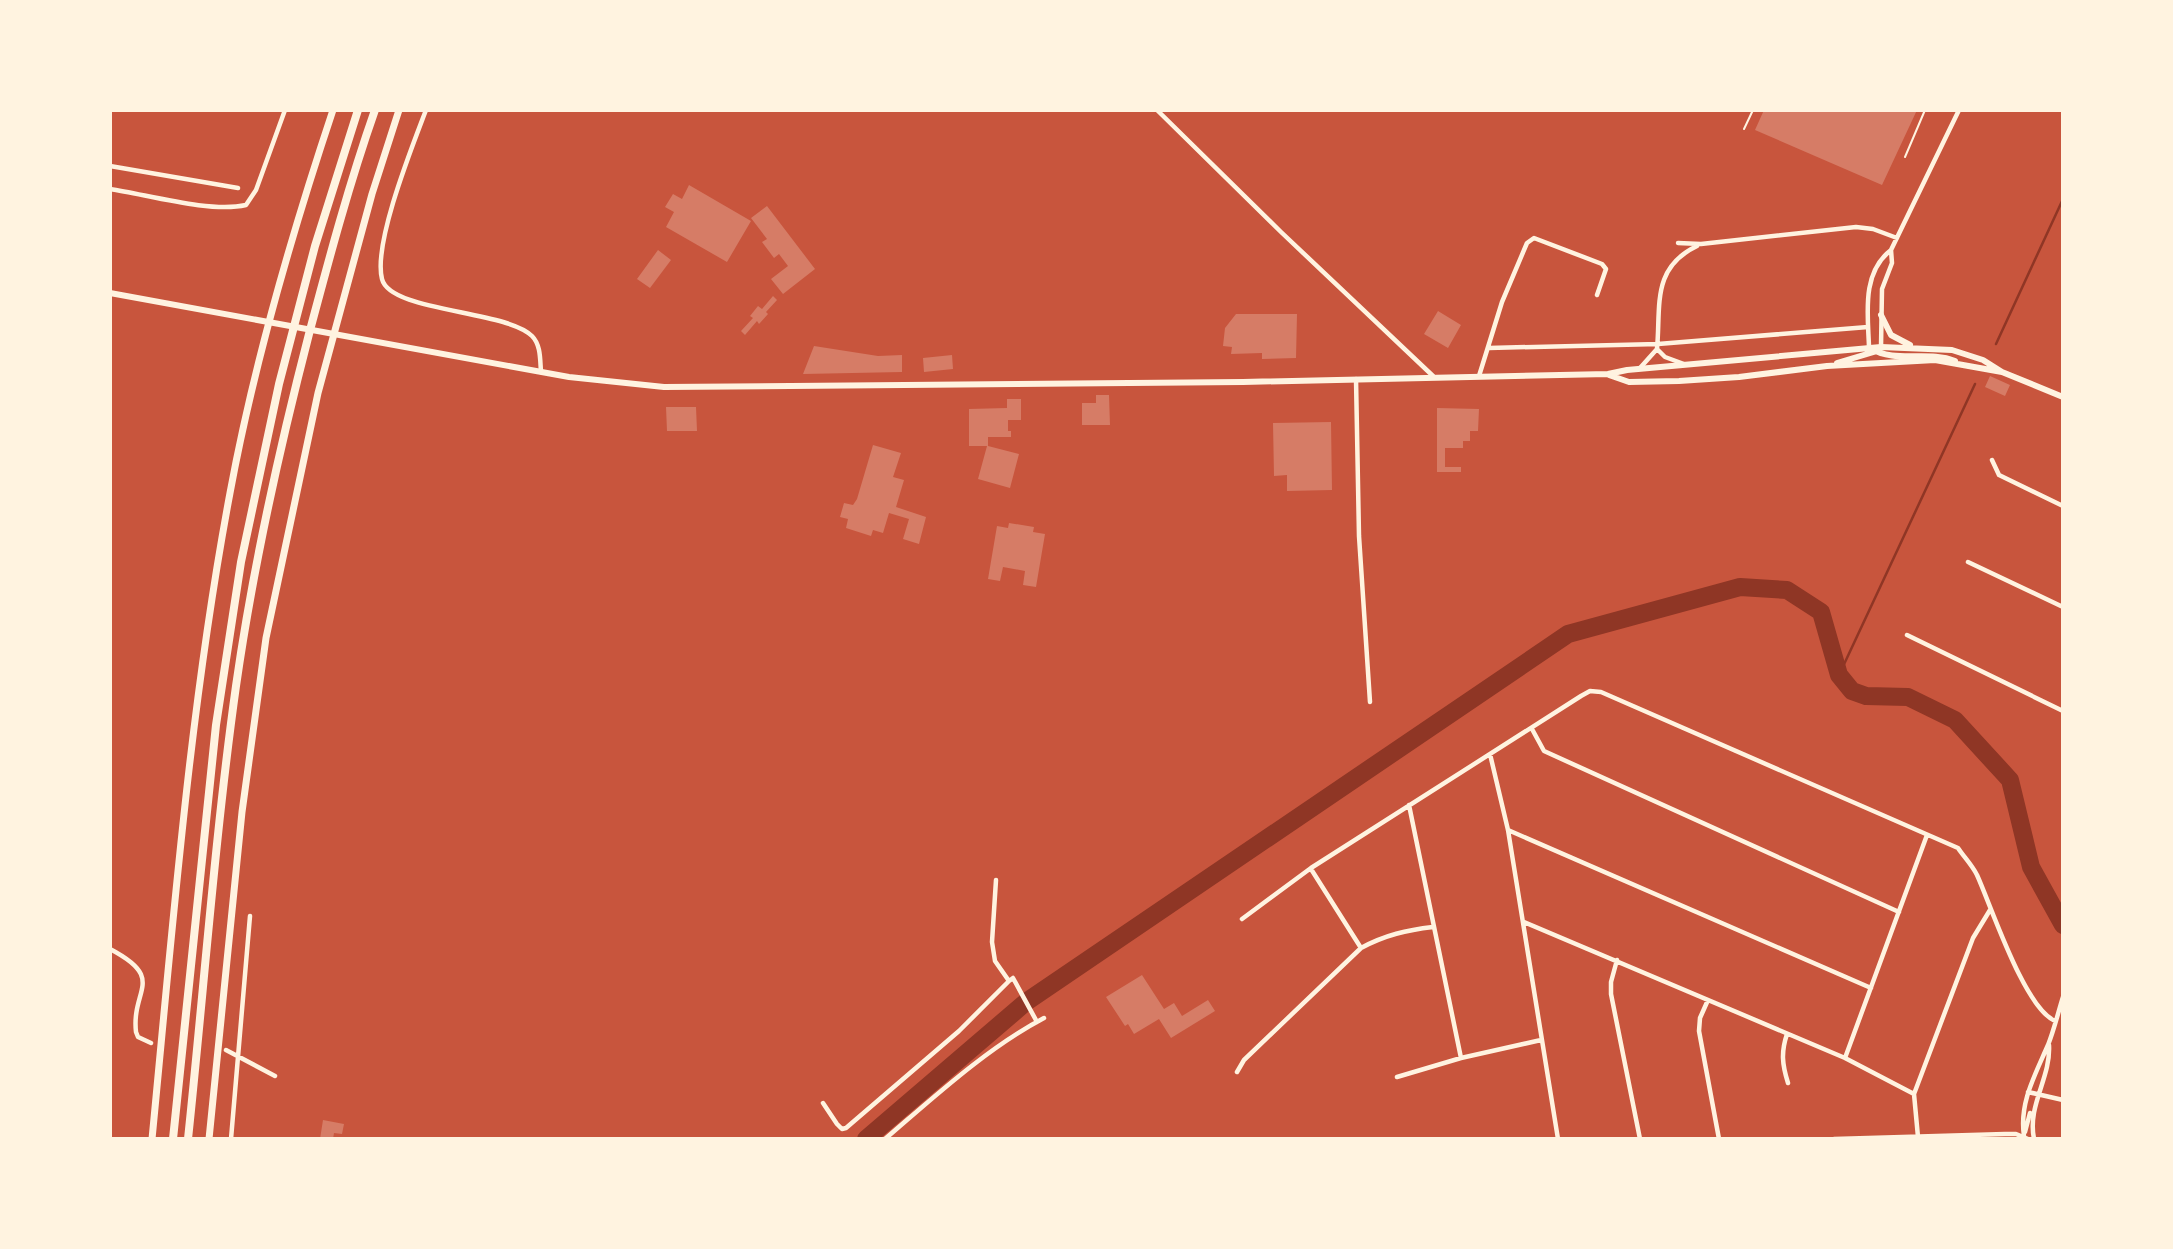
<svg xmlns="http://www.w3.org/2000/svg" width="2173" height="1249" viewBox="0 0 2173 1249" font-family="'Playfair Display',serif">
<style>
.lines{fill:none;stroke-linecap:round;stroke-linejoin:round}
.stream{stroke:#8f3625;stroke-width:2.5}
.river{stroke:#8f3625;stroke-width:18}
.building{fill:#d67c66}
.service{stroke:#fff3e0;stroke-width:2}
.minor{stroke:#fff3e0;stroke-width:4.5}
.secondary{stroke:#fff3e0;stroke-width:6}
.primary{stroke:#fff3e0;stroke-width:7}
.motorway{stroke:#fff3e0;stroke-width:8}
</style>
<rect width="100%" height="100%" fill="#c8553d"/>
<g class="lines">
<path class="stream" d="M1996,344l67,-145
M1839,675l136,-291"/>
<path class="river" d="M866,1139l160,-137 542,-368 172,-47 47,3 34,22 18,63 13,16 14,5 42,1 47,23 55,60 21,87 32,58"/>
</g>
<path class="building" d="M1764,110h153l-35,75 -127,-55z
M689,185l62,36 -24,41 -61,-35 8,-15 -9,-5 8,-13 9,5z
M767,206l48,63 -32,25 -12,-15 17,-13 -9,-12 -5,4 -12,-16 5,-3 -16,-21z
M658,250l13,10 -21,28 -13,-9z
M773,296l4,4 -11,12 2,2 -9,10 -2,-3 -12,14 -4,-4 12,-13 -3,-2 8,-10 4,3z
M1438,311l23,14 -13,23 -24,-14z
M1236,314h61l-1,44 -34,1v-6l-31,1 1,-7 -9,-1 2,-18z
M814,346l64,10 24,-1v17l-99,2z
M952,355l1,14 -29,3 -1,-14z
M1990,376l20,9 -5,11 -20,-9z
M1096,395h13l1,30h-28v-22h14z
M1007,399h14v21h-13v11h3v6h-23v9l31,8 -9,34 -32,-9 9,-33h-18v-37l38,-1z
M666,407h30l1,24h-30z
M1437,408l42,1 -1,22h-8v10h-7v7h-18v19h16v5h-24z
M1331,422l1,68 -45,1v-16l-13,1 -1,-53z
M873,445l28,8 -8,24 11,3 -8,27 30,10 -7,27 -16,-5 6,-20 -20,-6 -6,20 -10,-3 -2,6 -25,-8 2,-9 -8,-2 4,-14 9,2 4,-6z
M1009,523l25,4 -1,5 12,2 -9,53 -13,-2 2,-14 -22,-4 -3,14 -12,-2 9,-53 11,2z
M1142,975l22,34 10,-6 8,13 26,-16 7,11 -44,27 -12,-19 -25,15 -6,-10 -3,2 -19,-29z
M323,1120l21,4 -2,10 -8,-1 -1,6h-13z"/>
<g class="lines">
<path class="service" d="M1744,129l9,-19
M1905,157l20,-47"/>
<path class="minor" d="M426,110c-14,37 -53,134 -44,169 8,33 124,31 150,57 9,9 8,24 9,36
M1157,110l124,122 152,144
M110,166l128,22
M110,189c39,6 100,24 136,16l10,-15 29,-80
M1678,243l23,1 155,-17 17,2 24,9
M1869,347c-1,-32 -8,-74 22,-97l68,-140
M1881,347l1,-58 10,-26 -1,-13
M1489,348l169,-4 210,-17
M1657,349l8,8 19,7
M1640,368l17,-19c4,-43 -6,-81 40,-103
M1479,376l23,-74 25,-59 7,-5 68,26 4,5 -9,26
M1356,379l3,157 11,166
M1992,460l7,15 64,31
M1968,562l95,45
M1907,635l156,76
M1532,729l12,22 355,161
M1490,754l18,76 50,309
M1409,805l52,253
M1508,830l363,158
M1311,869l50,79
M996,880l-4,62 3,19 14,20 4,-3 24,44
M1242,919l69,-51 270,-172 9,-5 11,1 357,156c6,9 14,17 19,27 15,33 47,132 78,146
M1524,922l321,136 69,36
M110,949c57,30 21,40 26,83l2,5 13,6
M1617,960l-6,22v12l29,145
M1708,1000l-8,18 -1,13 20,108
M1787,1034c-6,18 -5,30 1,49
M226,1050l49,26
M1845,1058l82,-223
M1237,1072l7,-12 117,-112c24,-13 46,-18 72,-21
M1397,1077l64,-19 80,-18
M2028,1092l35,8
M823,1103l14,21 5,5 4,-1 113,-97 50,-50
M2025,1132l5,-19
M2024,1136c-5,-33 11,-61 24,-91 6,-15 10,-32 15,-48
M1918,1137l-4,-43 59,-156 17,-28
M231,1139l19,-223
M885,1139c49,-42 102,-91 159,-121
M1834,1139l171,-5h11l12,5
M2034,1139c-7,-34 17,-61 15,-94"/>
<path class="secondary" d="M110,293l459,84 95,10 579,-5 365,-8 19,-4 254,-23 71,3 31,10 19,12
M1881,315l10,20 19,10
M1870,348c25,16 58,2 85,13
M1837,363l40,-12
M1609,375l20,7 50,-1 60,-4 88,-11 108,-6 67,12 61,25"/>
<path class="primary" d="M152,1139c21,-216 38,-433 78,-646 24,-130 61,-257 103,-383
M209,1139l33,-327 24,-174 52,-245 54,-199 27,-84"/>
<path class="motorway" d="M173,1139l43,-414 25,-163 38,-178 36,-138 43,-136
M188,1139c16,-151 27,-303 48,-453 17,-119 43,-236 73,-352 20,-75 40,-150 66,-224"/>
</g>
<rect width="2173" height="1249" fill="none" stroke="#fff3e0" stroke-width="224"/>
</svg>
